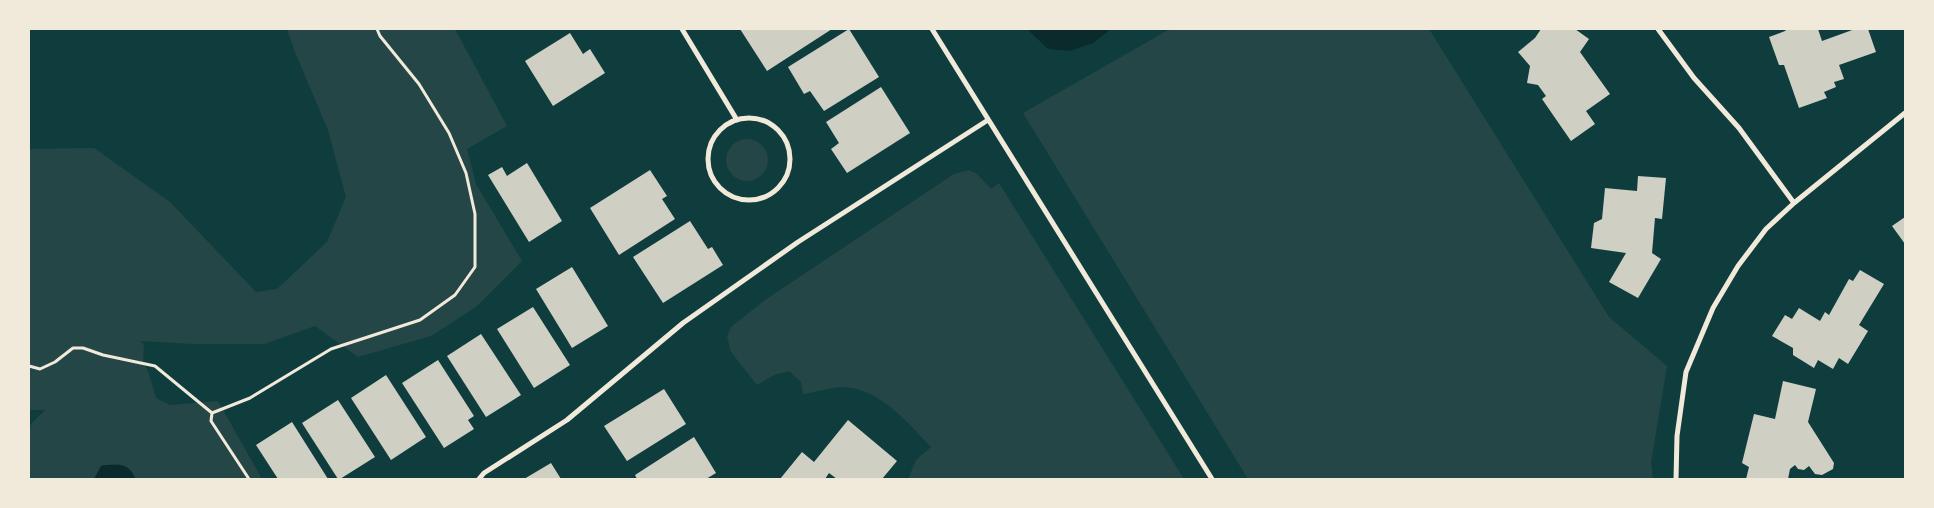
<svg xmlns="http://www.w3.org/2000/svg" width="1934" height="508" viewBox="0 0 1934 508" font-family="Signika,sans-serif">
<style>
.green{fill:#244646}
.water{fill:#0a2a2b}
.building{fill:#cfcfc3}
.lines{fill:none;stroke-linecap:round;stroke-linejoin:round}
.path{stroke:#f1e9da;stroke-width:3}
.minor{stroke:#f1e9da;stroke-width:5}
</style>
<rect width="100%" height="100%" fill="#0f3d3e"/>
<path class="green" d="M287,29h168l52,97 -40,23 9,35 46,77 -46,46 -45,29 -73,21 -43,-31 -51,18h-72l-51,-3 3,5 -1,14 6,14 7,24 14,7 48,-4 44,78h-233v-50l2,-5 14,-14h-16v-261l65,-1 76,54 86,90 21,-3 50,-47 19,-45 -18,-67 -33,-78z
M1170,29h259l180,288 58,49 -16,97 2,16h-405l-225,-366z
M726 160a21 21 0 1 1 42 0a21 21 0 1 1-42 0Z
M969,170l8,4 14,15 8,-6 185,296h-276l8,-19 15,-13c-24,-25 -52,-60 -90,-60 -13,1 -26,5 -38,7l-2,-12 -12,-11 -15,4 -17,10 -26,-33 -4,-16 4,-9 34,-27 189,-126z"/>
<path class="water" d="M1027,29h84l-18,14 -23,8 -22,-2z
M104,465c18,0 23,-3 32,14h-42l7,-13z"/>
<path class="building" d="M740,29h92l-65,42z
M849,29l30,48 -55,34 -14,-20 -6,3 -16,-27z
M1541,29h34l14,10 -9,13 30,42 -24,17 9,13 -24,17 -29,-42 4,-3 -8,-11 -11,-2 3,-17 -12,-14 17,-14z
M1787,29h31l4,12 33,-12h13l8,23 -37,13 5,14 -10,3 2,5 -12,5 3,6 -28,10 -15,-43h-5l-10,-28 16,-6z
M570,33l13,21 7,-5 15,24 -52,33 -28,-45z
M881,87l29,46 -63,40 -16,-24 8,-6 -13,-21z
M527,163l35,58 -33,21 -41,-67 14,-8 5,9z
M650,170l17,26 -5,3 13,20 -56,36 -29,-47z
M1638,176l28,2 -4,41 -7,-1 -3,35 9,6 -23,39 -29,-16 17,-29 -35,-5 3,-25 8,-4 3,-31 32,3z
M1905,217v27l-13,-18z
M690,221l18,28 4,-2 11,18 -60,38 -30,-46z
M572,267l36,59 -36,22 -36,-59z
M1860,270l24,14 -25,41 9,6 -20,33 -9,-6 -6,11 -15,-9 -4,8 -21,-13v-7l-21,-12 13,-21 7,4 7,-11 21,13 5,-9 4,3 20,-36 4,2z
M533,307l37,58 -36,23 -37,-59z
M481,334l40,61 -35,22 -39,-61z
M438,360l36,56 -6,4 6,9 -30,19 -42,-65z
M386,375l40,62 -35,23 -40,-62z
M1783,381l33,8 -8,33 26,41 -1,6 -11,6 -7,-1 -6,-8 -5,4 -6,-1 -3,-4 -5,4 -2,10h-42l3,-12 -7,-4 12,-49 21,5z
M664,389l22,35 -59,37 -23,-35z
M338,400l37,57 -35,22h-2l-36,-56z
M848,420l49,41 -15,18h-45l-8,-6 -4,6h-45l22,-27 12,10z
M292,422l36,57h-50l-22,-34z
M694,437l22,36 -10,6h-69l-2,-4z
M551,463l10,16h-37z"/>
<g class="lines">
<path class="path" d="M29,366l11,3 15,-7 18,-14h10l20,7 52,11 57,47
M249,479l-38,-58 1,-8 38,-15 81,-49 89,-29 35,-25 20,-28v-53l-9,-41 -17,-40 -30,-49 -39,-48 -3,-7"/>
<path class="minor" d="M682,29l55,91
M932,29l280,450
M1658,29l36,49 45,50 55,75
M708 159a41 41 0 1 1 82 0a41 41 0 1 1-82 0Z
M479,479l5,-6 83,-53 116,-97 115,-81 190,-122
M1676,479l1,-43 9,-64 27,-64 25,-42 28,-37 28,-26 111,-90"/>
</g>
<rect width="1934" height="508" fill="none" stroke="#f1e9da" stroke-width="60"/>
</svg>
